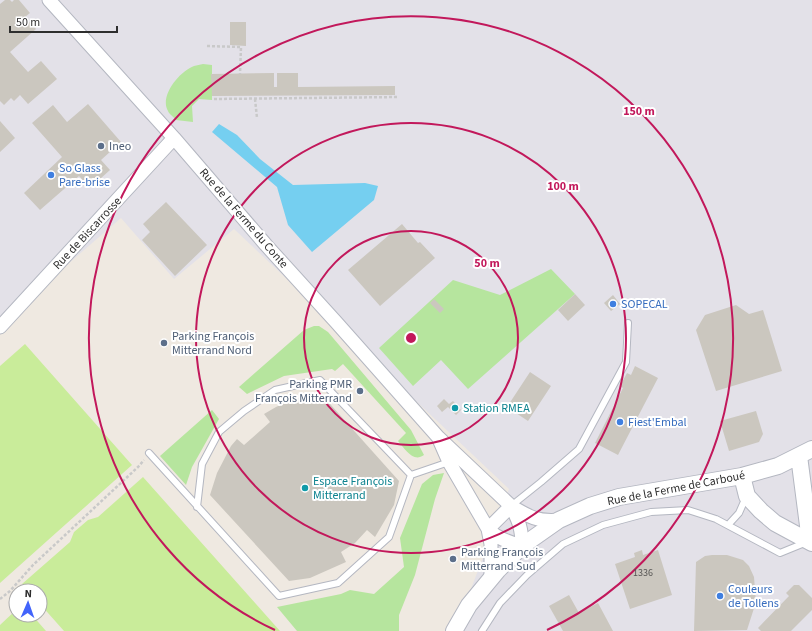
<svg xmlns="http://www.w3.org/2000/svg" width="812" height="631" viewBox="0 0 812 631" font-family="'Source Sans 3',sans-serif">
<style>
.industrial{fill:#e3e1e8}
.green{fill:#b6e59e}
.pitch{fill:#c9ec9a}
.water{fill:#75cff0}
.building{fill:#cbc7bf}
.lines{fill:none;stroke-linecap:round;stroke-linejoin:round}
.service-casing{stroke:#b4b7c1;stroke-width:8}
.minor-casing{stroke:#b4b7c1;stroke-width:15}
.tertiary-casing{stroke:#b4b7c1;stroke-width:18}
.path{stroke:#c9c9c9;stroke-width:2.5;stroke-dasharray:3 2;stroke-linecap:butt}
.service{stroke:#fff;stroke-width:6}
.minor{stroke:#fff;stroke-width:13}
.tertiary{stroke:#fff;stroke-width:16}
.ring{fill:none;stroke:#c2185b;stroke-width:2}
.service-dot{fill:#5c6f8a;stroke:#fff;stroke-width:1.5}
.shop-dot{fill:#3f7fe0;stroke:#fff;stroke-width:1.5}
.culture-dot{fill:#0f9aa8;stroke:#fff;stroke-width:1.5}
.labels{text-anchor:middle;stroke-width:4;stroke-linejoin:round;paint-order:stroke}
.number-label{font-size:10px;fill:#555452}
.service-label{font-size:12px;fill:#4e5e75;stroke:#fff;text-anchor:start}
.shop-label{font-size:12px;fill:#366cbe;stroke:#fff;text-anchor:start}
.street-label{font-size:12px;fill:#2e2e2e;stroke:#fff}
.culture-label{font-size:12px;fill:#0d838f;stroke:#fff;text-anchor:start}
.centre{fill:#c2185b;stroke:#fff;stroke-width:2}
.ring-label{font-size:12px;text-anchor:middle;font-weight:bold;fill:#c2185b;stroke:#fff;stroke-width:4;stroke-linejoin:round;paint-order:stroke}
</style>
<rect width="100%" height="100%" fill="#efe9e1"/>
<path class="industrial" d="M0,0h812v631h-357l54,-142 -275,-260 -60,50 -53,-61 -121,105z"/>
<path class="green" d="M203,64l9,1v35l-13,-1 -7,7 1,16 -17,-2c-2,-3 -7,-6 -8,-9 -9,-15 12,-40 26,-45 3,-1 6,-1 9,-2z
M551,269l24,25 -107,95 -27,-29 -28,26 -34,-38 74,-68 47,15z
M314,326h5l9,6 83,98 13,25c-11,8 -19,-6 -26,-14l8,-8 -63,-69 -8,7 -3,-2 -48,7 -37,18 -8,-7 65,-57z
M212,410l7,9 -27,48 -6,18 -26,-29z
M444,473l-9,26 -20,76 -16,40v16h-102l-20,-24 64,-13 9,-4 24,4 30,-27 -4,-29 22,-54 11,-9z"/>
<path class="pitch" d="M25,344l107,121 -132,118v-217z
M143,477l137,154h-216l-24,-27v-13h-12l-6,-7 48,-42 4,-10 14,-12 10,-3z
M16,610v5h16l14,16h-46v-6z"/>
<path class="water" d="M219,124l18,11 23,24 33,26 72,-2 13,3 -4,14 -62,52 -24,-27 -11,-38 -65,-55z"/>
<path class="building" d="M5,0h5l2,2 2,-2h5l11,13 -5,4 11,12 -26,23 18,20 13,-11 16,18 -29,25 -8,-9 -6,6 -3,-3 -7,7 -4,-4v-97z
M230,22h16v24l-16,-1z
M274,73v14h3v-14h21v14l97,-1v9l-183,1 -1,-22z
M88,104l33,38 -20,18 9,10 -20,18 -11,-12 -39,34 -16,-17 38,-36 -30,-34 21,-18 14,17z
M0,121l15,17 -15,14z
M166,202l41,43 -32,31 -33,-36 8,-8 -7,-8z
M402,224l16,19 2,-1 15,16 -55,48 -32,-36z
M575,294l10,11 -17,16 -10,-11z
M613,295l7,9 -9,7 -7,-8z
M434,299l10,10 -4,4 -10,-10z
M736,305l13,9 14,-4 19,61 -66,20 -20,-61 9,-15z
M635,366l23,12 -40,77 -23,-12 28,-55 -3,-2 7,-13 4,2z
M530,372l21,14 -23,35 -21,-14z
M322,395l77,86 -5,24 -19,32 -8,-7 -12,13 -14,9 5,10 -36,16 -21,3 -79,-86 7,-22 14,-27 6,-7 7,6 26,-23 -6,-8 12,-7 18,-8z
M444,399l5,5 4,-3 8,9 -5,5 -8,-8 -6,5 -5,-6z
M756,411l7,23 -4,8 -30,9 -9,-30z
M642,550l1,5 15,-5 14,45 -42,14 -15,-45 20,-7 -1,-4z
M712,555h15l16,5 6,6 5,11 2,25 -9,28 -53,1 2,-69 9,-6z
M794,585h5l13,13v12l-21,21h-30l-3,-3 31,-32 -3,-3z
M569,595l10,18 19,-10 15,28h-50l-14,-25z"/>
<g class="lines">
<defs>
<path id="service" d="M149,453l130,143 59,-13 51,-46 22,-62 -91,-95 -45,10 -31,21 -25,21 -17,32 -5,43
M411,475l38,-13
M511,506l30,-24 38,-33 47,-87 2,-39
M728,525l11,-12 7,-16
M482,631l18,-28 27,-28 36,-31 40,-19 48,-13 37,-2 28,9 64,34 27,-11"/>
<path id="minor" d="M49,0l125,138 92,107 70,77 102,115 73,69c8,15 11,23 11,40 -13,-4 -24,-7 -34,-17l-39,-67 -11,-25
M0,327l174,-189
M488,529l23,-23c18,11 27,16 48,14
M488,529l3,15v35"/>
<path id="tertiary" d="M799,456l11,85
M742,476l5,20 14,15 14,12 37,20
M454,631l15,-26 29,-35 24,-24 37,-26 31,-14 29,-9 123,-21 36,-10 34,-17"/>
</defs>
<use href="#service" class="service-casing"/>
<use href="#minor" class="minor-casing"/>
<use href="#tertiary" class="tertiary-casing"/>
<path class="path" d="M207,46l34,1 -1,27
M214,99l185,-2
M255,99l2,19
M0,599l10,-8 23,-26 105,-98 6,-7"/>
<use href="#service" class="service"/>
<use href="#minor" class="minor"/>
<use href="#tertiary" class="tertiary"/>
</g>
<g class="ring">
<circle cx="411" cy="338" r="107"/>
<circle cx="411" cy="338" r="215"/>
<path d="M275 630A322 322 0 1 1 547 630"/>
</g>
<g class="service-dot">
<circle cx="101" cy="146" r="4"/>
<circle cx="164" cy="343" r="4"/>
<circle cx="360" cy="391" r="4"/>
<circle cx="453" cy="559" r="4"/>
</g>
<g class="shop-dot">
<circle cx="51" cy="175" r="4"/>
<circle cx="613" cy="304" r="4"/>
<circle cx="620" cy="422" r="4"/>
<circle cx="720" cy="596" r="4"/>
</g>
<g class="culture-dot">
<circle cx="455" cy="408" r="4"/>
<circle cx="305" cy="488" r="4"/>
</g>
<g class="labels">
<g class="number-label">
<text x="643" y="576">1336</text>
</g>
<g class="service-label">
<text x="109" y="150">Ineo</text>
<text x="172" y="340">Parking François<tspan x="172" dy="14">Mitterrand Nord</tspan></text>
<text x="352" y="388" text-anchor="end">Parking PMR<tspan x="352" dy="14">François Mitterrand</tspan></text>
<text x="461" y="556">Parking François<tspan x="461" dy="14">Mitterrand Sud</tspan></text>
</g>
<g class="shop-label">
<text x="59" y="172">So Glass<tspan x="59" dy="14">Pare-brise</tspan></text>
<text x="621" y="308">SOPECAL</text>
<text x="628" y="426">Fiest'Embal</text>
<text x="728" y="593">Couleurs<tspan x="728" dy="14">de Tollens</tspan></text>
</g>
<g class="street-label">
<text transform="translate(244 218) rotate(49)" y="4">Rue de la Ferme du Conte</text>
<text transform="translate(87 233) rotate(-47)" y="4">Rue de Biscarrosse</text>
<text transform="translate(676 488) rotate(-11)" y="4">Rue de la Ferme de Carboué</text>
</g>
<g class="culture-label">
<text x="463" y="412">Station RMEA</text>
<text x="313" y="485">Espace François<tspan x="313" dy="14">Mitterrand</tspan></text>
</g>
</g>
<circle cx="411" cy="338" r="6" class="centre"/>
<g class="ring-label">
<text x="639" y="115">150 m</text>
<text x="563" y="190">100 m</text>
<text x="487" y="267">50 m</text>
</g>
<g transform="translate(28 603) rotate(2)"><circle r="19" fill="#ffffff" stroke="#ababab"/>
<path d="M0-3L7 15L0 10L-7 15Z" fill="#4264fb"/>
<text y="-6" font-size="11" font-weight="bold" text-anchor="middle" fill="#2e2e2e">N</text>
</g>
<path d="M10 26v6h107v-6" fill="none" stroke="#2e2e2e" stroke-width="2"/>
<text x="16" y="26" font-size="12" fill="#2e2e2e" stroke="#ffffff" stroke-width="3" paint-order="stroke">50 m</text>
</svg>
